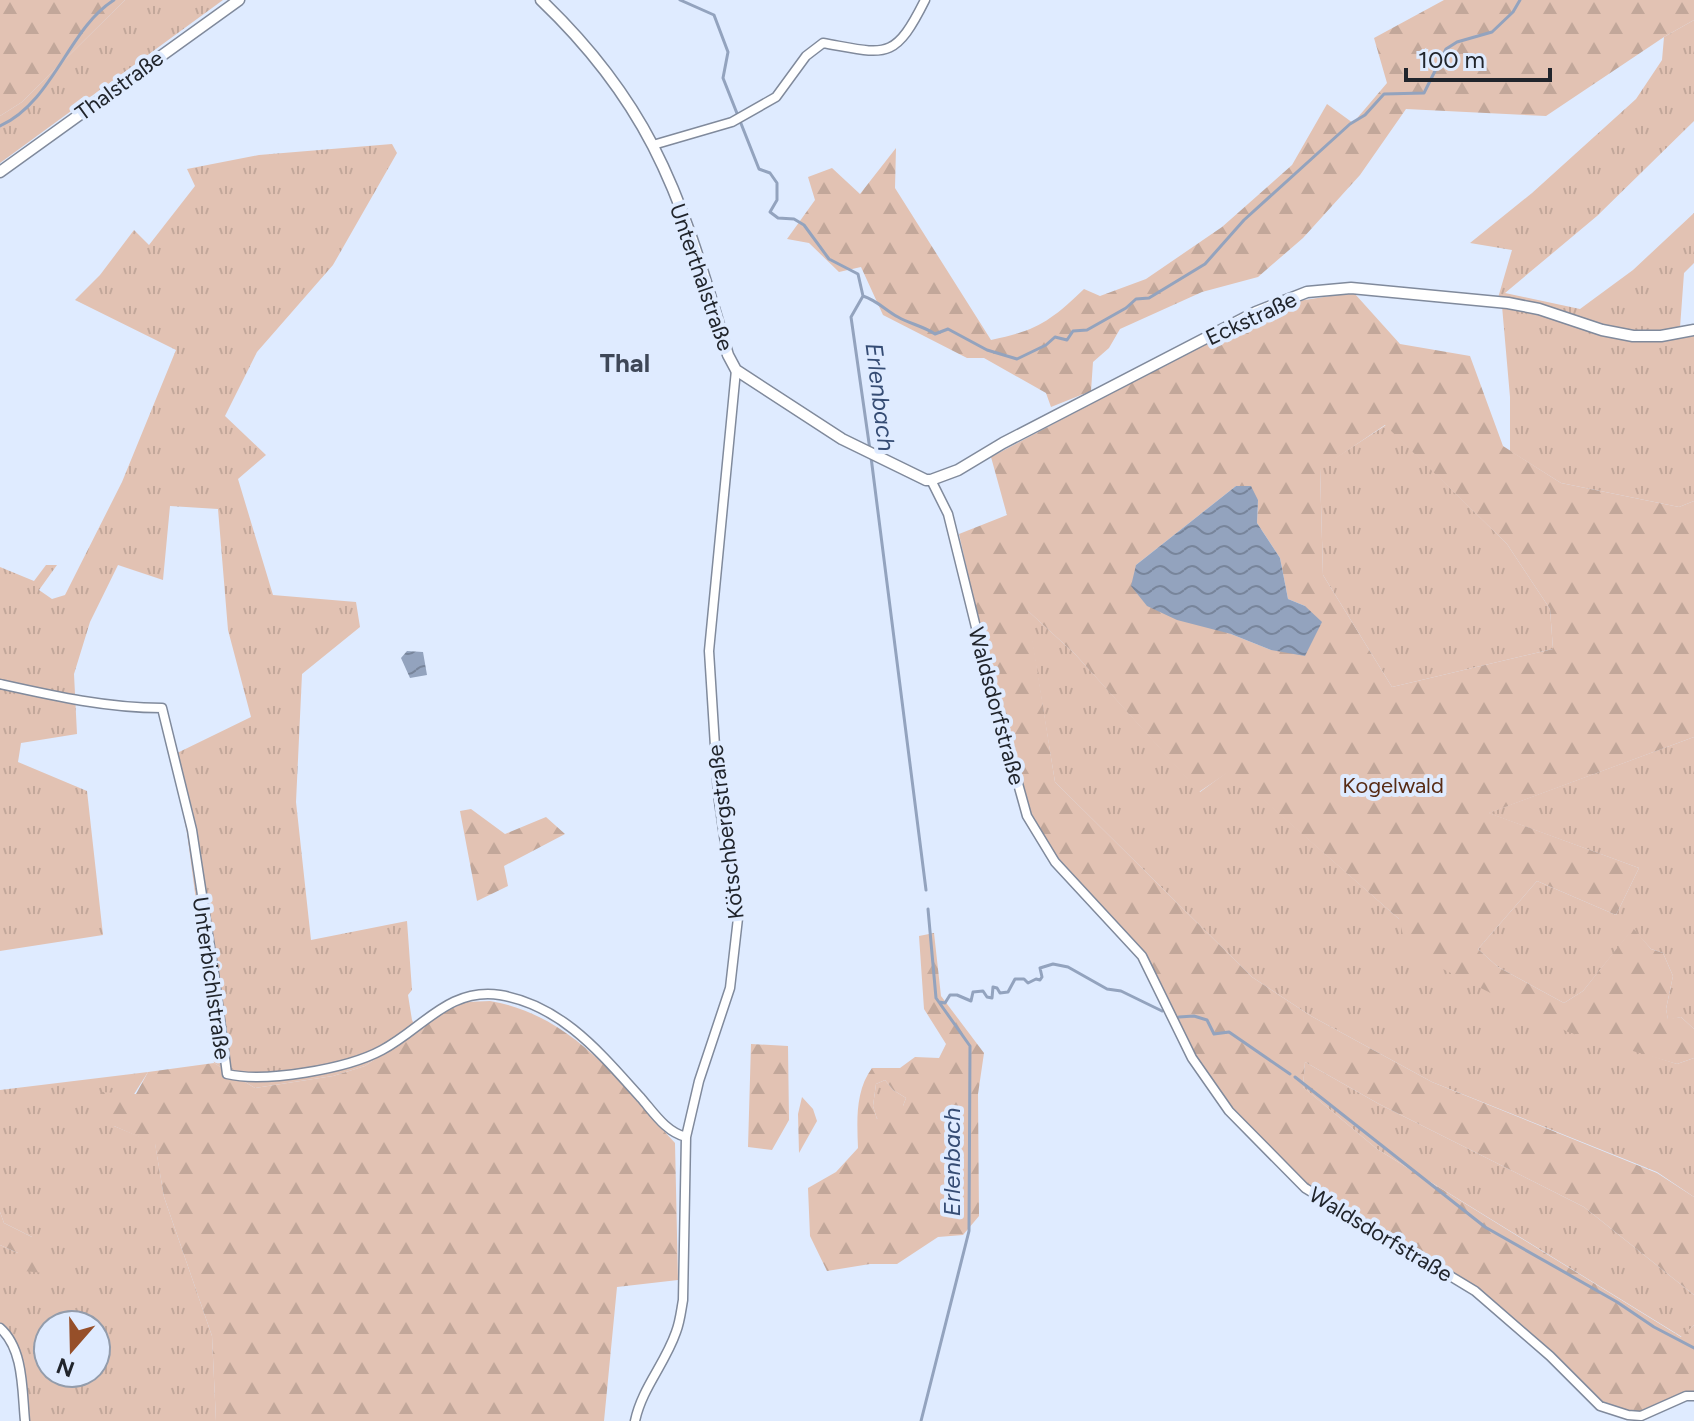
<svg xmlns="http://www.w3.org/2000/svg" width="1694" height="1421" viewBox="0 0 1694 1421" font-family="Figtree,sans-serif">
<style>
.grass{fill:url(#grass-tufts);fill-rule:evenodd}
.forest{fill:url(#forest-firs);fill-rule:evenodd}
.water{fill:url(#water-waves)}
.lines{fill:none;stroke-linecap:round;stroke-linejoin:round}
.stream{stroke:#93a3be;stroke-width:3}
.minor-casing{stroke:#808a9c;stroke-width:11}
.tertiary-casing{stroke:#808a9c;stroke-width:13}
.minor{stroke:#fff;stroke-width:8}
.tertiary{stroke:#fff;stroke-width:10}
.labels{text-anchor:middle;stroke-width:8;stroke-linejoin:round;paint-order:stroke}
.street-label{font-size:22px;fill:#21252c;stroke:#dfebff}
.park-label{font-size:22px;fill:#582c15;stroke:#dfebff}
.water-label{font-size:24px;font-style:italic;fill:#354c74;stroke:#dfebff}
.quarter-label{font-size:26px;font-weight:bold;fill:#3e4757;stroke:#dfebff}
</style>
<defs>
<pattern id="grass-tufts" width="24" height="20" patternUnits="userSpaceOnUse" patternTransform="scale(2)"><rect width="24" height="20" fill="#e2c2b3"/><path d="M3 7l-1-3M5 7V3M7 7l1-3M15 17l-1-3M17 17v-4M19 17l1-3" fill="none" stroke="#c2a79a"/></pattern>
<pattern id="forest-firs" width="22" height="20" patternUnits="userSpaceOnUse" patternTransform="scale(2)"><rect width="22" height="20" fill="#e2c2b3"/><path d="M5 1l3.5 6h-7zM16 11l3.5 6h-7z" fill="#c2a79a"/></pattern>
<pattern id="water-waves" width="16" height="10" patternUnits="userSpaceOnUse" patternTransform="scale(2)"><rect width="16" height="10" fill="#93a3be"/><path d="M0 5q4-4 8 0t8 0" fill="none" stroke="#78859b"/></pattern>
</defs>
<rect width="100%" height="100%" fill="#dfebff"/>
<path class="grass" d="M125,0h98l-223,163v-47l22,-14z
M1694,20v101l-97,95 -92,77 75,16 53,-39 61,-57v50l-10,10 -4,55c-21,3 -41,5 -62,1 -41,-8 -77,-30 -120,-31l14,-48 -42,-7 62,-50 104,-94 26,-39 2,-23z
M392,144l5,9 -64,112 -76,87 -32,64 41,39 -28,24 35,116 83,7 4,25 -58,47 -6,128 15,138 96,-19 5,69 -4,5 4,25 5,10 -52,36 -32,10 -78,12 -41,-25 -20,-144 4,-4 -11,-82 -16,-77 80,-39 -23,-87 -10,-121 -48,-3 -7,74 -45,-15 -28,57 -16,52 3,60 -56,9 -3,19 69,29 16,144 -103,16v-384l34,14 12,-16h11l-18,25 13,9 13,-4 57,-113 54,-132 -101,-50 25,-25 34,-45 15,15 46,-59 -8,-17 72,-14z
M1502,306l26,4 78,24 88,-1v168l-15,6 -118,-24 -51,-32v-54z
M1386,425l121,119 43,65 3,40 -161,38 -69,-112 -3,-107z
M1027,610l48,44 125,138 30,-22 169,149 241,133 37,12 17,-6v139l-37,-25 -225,-90 -121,-66 -59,-39 -197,-195z
M1694,737v292l-13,-12 -13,3 -2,-11 7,-33 -10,-23 -12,-4 -18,-20 -50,62 -19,12 -66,-36 -20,-18 59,-68 79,34 23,-47 -151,-55z
M1305,1062l74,42 205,103 110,88v30l-12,12 -305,-188 -74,-62z
M148,1072l-34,54 41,17 9,54 48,139 4,85h-187c-4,-35 -1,-72 -29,-98v-78l18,8 14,-16 -28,-14 -4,-11v-122zM48,1325h48v48h-48z
M885,1080l8,10 13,8 -3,8 -26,13 -4,-13 3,-22z"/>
<path class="forest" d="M0,0h125l-103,102 -22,14z
M1444,0h250v20l-30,17 -118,79 -140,-7 -46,66 -57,63 -45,39 -56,15 -82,37 -11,19 -16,14 -2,29 -40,16 -5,-14 -62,-35h-17l-84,-43 -22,-48 -22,5 -30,-29 -22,-4 28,-39 -7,-23 24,-9 28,26 36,-46 -1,40 96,152c45,-9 60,-19 93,-51l16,7 46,-17 76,-52 70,-62 35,-61 26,19 34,-40 -13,-45z
M1343,294h12l45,50 70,12 33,90 58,37 118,24 15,-6v236l-205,76 150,55 -23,47 -79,-34 -59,68 20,18 66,36 19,-12 50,-63 18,21 12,4 10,23 -7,33 2,10 13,-2 13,12v29l-17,6 -109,-32 -161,-81 -8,-32 -169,-148 -31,21 -124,-138 -47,-43 27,171 197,195 59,39 121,66 225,91 37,24v98l-110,-88 -205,-103 -74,-42 -2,25 74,62 304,188 13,-12v68l-54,21 -11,-1 -26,-9 -77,-75 -48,-39 -170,-103 -95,-100 -38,-64 -6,-22 -24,-45 -88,-96 -16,-22 -10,-23 -41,-142 -31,-139 48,-19 -16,-58 267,-142 34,-13zM1385,425l122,119 43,65 3,40 -161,38 -69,-112 -3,-106zM1236,486l22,14 -1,23 23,35 8,41 17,7 -34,44 -40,-16 -95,-69z
M471,809l34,25 41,-17 19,17 -61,32 4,20 -31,15 -17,-90z
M934,933l7,63 43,57 -6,41 1,122 -16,19 -25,2 -41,27h-27l-43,7 -17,-35 -2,-48 28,-16 22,-24c-1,-27 -3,-57 14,-80h28l15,-11 24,1 7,-14 -22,-35 -5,-73zM885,1080l8,10 13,8 -3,8h-12l-14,13 -4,-13 3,-22z
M490,1001c83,14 132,83 185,142l3,137 -61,7 -13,134h-388l-4,-85 -48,-139 -9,-53 -41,-18 -19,-15 6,-19 35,2 12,-22 66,-9 41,25 78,-12 32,-10 82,-56 19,-8z
M751,1044l37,2 1,74 -17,30 -24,-3z
M802,1097l11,12 4,12 -18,32 -1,-39z
M0,1212l4,11 28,14 19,27 -8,9 -19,-2 -6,-18 -18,-8z"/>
<path class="water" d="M1236,486h15l7,14 -1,23 23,35 8,41 17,7 17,16 -17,34 -34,-6 -40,-16 -54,-14 -30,-14 -16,-20 5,-21z
M407,651l16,1 4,23 -17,3 -9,-20z"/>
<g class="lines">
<path class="stream" d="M680,0l34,15 14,37 -5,26 36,91 11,4 7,10v17l-7,12 8,6 16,1 10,6 25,34 29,15 5,22 -12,21 19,133
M0,126c54,-25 68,-97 114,-126
M863,296c15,5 22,14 35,21 12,7 25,9 37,17l13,-5 39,21 30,9 29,-14 9,-8 12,3 6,-9 14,-1 39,-22 10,-9 13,-1 56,-34 39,-44 106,-96 15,-9 19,-21 40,-1 22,-44 11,-7 35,-10 21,-20 7,-12
M871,457l55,433
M939,1002l6,1 5,-8h7l14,6 2,-9 10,-1 4,6 5,1 1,-11 4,1 3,5 8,-1 7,-13h9l4,4 8,-4 4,1 2,-3 -2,-9 13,-4 15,3 39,22 14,2 41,20
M1179,1017l15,-1 13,4 7,14 15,-2 61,42
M1295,1077l190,150 132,75 37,25 40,21
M921,1421l48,-190 1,-185 -34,-48 -8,-89"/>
<defs>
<path id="minor" d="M653,145l79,-23 44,-25 30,-41 17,-13c63,11 71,19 102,-43
M931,480l17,34 39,158 40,144 28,46 87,94 50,102 37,53 76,77 170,103 75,65 50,50 28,9 13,1 45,-20h8
M0,684c54,12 107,24 162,24l30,122 22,143 13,101c38,9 120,-5 155,-24 40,-21 67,-63 118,-55 62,10 102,60 141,103 13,15 25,34 45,39
M0,1328c24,21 22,63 25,93
M635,1421c7,-33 30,-57 41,-89 4,-10 5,-21 7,-32l3,-163 13,-56 31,-93 8,-70 -1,-20 -10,-41 -9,-63 -9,-143 27,-281"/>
<path id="tertiary" d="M541,0c44,42 84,92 112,146 34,66 54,139 75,209l8,15 106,69 84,41h5l27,-10 45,-27 253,-131 51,-20 44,-4 157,15 31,6 63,21 31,6h28l33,-6
M0,172l239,-172"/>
</defs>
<use href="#minor" class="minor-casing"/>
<use href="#tertiary" class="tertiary-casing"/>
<use href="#minor" class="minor"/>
<use href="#tertiary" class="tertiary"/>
</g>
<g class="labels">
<g class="street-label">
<text transform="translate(119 85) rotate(-36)" y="8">Thalstraße</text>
<text transform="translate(702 277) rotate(71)" y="8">Unterthalstraße</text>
<text transform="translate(1251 318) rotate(-25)" y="8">Eckstraße</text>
<text transform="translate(997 706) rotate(75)" y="8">Waldsdorfstraße</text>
<text transform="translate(725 832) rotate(-97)" y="8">Kötschbergstraße</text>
<text transform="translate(212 978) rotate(82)" y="8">Unterbichlstraße</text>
<text transform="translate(1381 1234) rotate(31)" y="8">Waldsdorfstraße</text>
</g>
<g class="park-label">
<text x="1393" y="793">Kogelwald</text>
</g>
<g class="water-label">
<text transform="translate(880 397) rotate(83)" y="8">Erlenbach</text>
<text transform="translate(952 1162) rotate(-90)" y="8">Erlenbach</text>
</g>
<g class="quarter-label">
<text x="625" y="372">Thal</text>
</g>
</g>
<g transform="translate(72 1349) rotate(200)"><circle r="38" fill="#dfebff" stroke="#939cab" stroke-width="2"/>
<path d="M0-6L14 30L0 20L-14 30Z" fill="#964f29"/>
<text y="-12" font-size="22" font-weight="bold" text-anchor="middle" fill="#21252c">N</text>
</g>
<path d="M1406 68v12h144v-12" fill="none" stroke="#21252c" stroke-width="4"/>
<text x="1418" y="68" font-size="24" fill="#21252c" stroke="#dfebff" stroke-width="6" paint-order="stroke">100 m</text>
</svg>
